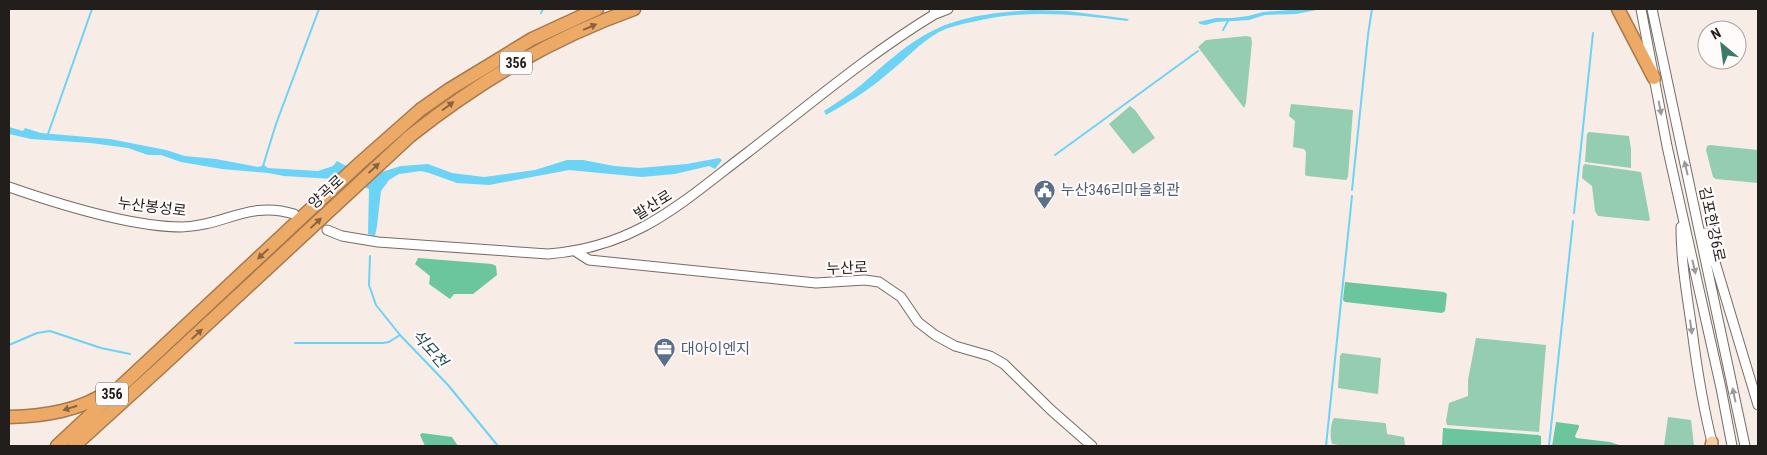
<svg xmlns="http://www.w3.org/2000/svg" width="1767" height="455" viewBox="0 0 1767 455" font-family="'Roboto Condensed','Noto Sans KR',sans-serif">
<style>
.green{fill:#94cdb1}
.forest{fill:#6bc69d}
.water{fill:#6bd3f5}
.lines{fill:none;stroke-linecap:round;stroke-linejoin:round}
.stream{stroke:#6bd3f5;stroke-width:2}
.minor-casing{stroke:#766c66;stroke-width:11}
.major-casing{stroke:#a6794c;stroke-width:14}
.highway-casing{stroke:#a6794c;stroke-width:15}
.minor{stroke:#fff;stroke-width:9}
.major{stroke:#f4cca3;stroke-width:11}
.highway{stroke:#edaa66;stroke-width:12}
.oneway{fill:#886441}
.oneway2{fill:#9c9a99}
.labels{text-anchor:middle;stroke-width:4.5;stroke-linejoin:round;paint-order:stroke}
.shield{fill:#fefbfa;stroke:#64605f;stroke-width:1}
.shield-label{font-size:14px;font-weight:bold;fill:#221e1c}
.service-label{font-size:15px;fill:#4e5e75;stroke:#fefbfa;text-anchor:start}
.street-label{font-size:15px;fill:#221e1c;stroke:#fefbfa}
.water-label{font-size:16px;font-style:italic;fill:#204d5c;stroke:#fefbfa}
</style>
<rect width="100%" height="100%" fill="#f8ece6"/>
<path class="green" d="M1246,36l5,1 1,5 -6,61 -2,5 -46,-61 8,-7z
M1291,104l62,6 -5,67 -2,3 -39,-4 -2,-1 1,-23 -2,-3 -11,-2 2,-26 -6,-5z
M1130,106l5,4 20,28 -22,16 -24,-30z
M1589,132l40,4 2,13v19l-46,-6 2,-28z
M1710,145l48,5v33l-42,-4 -3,-2 -7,-27 1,-4z
M1585,164l56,8 9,48 -2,1 -50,-5 -3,-5 -3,-25 -10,-8 1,-12z
M1476,338l70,7 -7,87 -92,-7 -1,-4 3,-18 19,-7v-16z
M1342,353l39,5 -3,36 -40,-6 2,-32z
M1668,417l23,3 3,26h-30z
M1334,418l51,5 1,1 1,10 17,3 1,9h-60l-13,-2c-2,-6 -2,-20 2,-26z"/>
<path class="forest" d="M418,258l74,6 4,2 1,9 -24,19h-19l-4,5 -21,-15 1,-8 -15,-12z
M1345,282l99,10 3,2 -2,17 -3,2 -97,-11 -2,-2z
M1556,422l23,3v2l-4,9 1,2 34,4 12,4h-70z
M1443,428l95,7 3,1v10h-99z
M422,433l30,4 6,9h-33l-5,-11z"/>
<path class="water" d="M1303,9h19l-26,5 -31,1 -16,5 -33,2 -11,3 -5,-1 -2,-2 18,-4h16l16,-2 15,-4z
M1035,10l32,1 62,8 -2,2c-52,-7 -103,-12 -155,1 -11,2 -23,5 -33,10 -20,11 -35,29 -53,43 -18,16 -39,28 -60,40l-2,-4c12,-8 25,-16 37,-26 23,-20 46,-42 73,-55 31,-15 67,-18 101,-20z
M9,127l14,4 2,-3 16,5 69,6 56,11 19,6 31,3 42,8 6,-2 4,3 50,3 15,-5 4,-5 13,7 25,6 26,-8 27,-2 24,9 32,4 51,-7 32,-10h16l31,6 25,2 48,-4 32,-6 3,2 -7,9 -6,-3 -34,8 -33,3 -73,-7 -80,15 -32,-2 -28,-10 -8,-2 -22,3 -10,6 -8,11 -4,35 -2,10 -7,-2 1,-45 -19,-8 -16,-2 -50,-3 -16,-3 -46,-4 -41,-7 -20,-7h-13l-20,-7 -37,-5 -60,-4 -22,-5z"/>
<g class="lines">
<path class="stream" d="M541,13l2,-4
M1223,30l5,-9
M48,134l44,-125
M1055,155l143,-104
M263,166l13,-42 43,-115
M1352,190l16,-155 4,-26
M1574,213l19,-180
M370,256l-1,29 7,20 24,30 48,50 50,61
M295,343h88l6,-1 11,-7
M9,345l28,-12 13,-2 51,17 29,6
M1326,446l26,-250
M1549,446l24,-225"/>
<defs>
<path id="minor" d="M934,9l1,5 13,-5
M1641,9l26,137 54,242 11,58
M1652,9l93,437
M9,187c49,17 121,40 173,40 42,-1 68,-27 112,-13
M1681,227c0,35 6,68 11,103 5,39 11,78 21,116
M327,230l15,6 36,6 170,12c89,-7 133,-51 199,-101 62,-48 122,-99 188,-139
M1705,233l6,16 47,156
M575,251l14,9 227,23 49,-3 14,2 22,15 17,25 17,13 20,11 35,10 14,8 47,46 41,36"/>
<path id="major" d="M1711,446l1,-4"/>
<path id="highway" d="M1618,9l36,69
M9,417c35,-1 72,-6 101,-27
M57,446l303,-283 60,-53 30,-21 82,-50 65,-30
M74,446l87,-79 249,-231c70,-55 140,-97 224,-127"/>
</defs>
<use href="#minor" class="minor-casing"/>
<use href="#major" class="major-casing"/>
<use href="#highway" class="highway-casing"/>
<use href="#minor" class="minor"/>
<use href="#major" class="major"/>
<use href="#highway" class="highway"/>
</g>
<defs><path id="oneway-solid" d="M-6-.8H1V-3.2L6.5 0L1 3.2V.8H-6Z" transform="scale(1.25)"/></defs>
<g class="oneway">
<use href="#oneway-solid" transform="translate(590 27) rotate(-23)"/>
<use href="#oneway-solid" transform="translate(448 106) rotate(-37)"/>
<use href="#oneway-solid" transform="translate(374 168) rotate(-43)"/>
<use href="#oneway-solid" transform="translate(316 223) rotate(-43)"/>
<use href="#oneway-solid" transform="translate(263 254) rotate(137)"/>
<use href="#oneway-solid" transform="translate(197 334) rotate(-43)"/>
<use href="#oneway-solid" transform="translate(70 408) rotate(162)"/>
</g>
<g class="oneway2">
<use href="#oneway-solid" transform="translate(1660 108) rotate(79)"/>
<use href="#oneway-solid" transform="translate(1686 168) rotate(-103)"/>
<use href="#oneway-solid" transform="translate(1694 267) rotate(77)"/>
<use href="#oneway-solid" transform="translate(1691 327) rotate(82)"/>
<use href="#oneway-solid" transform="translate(1734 395) rotate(-102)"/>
</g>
<defs>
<symbol id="civic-pin" viewBox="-11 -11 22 30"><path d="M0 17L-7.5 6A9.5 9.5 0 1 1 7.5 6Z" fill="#5c6f8a" stroke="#fefbfa"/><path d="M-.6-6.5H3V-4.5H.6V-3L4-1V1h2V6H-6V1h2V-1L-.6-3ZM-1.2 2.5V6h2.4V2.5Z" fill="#fff"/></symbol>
<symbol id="office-pin" viewBox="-11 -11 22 30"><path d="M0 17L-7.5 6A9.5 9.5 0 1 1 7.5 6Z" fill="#5c6f8a" stroke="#fefbfa"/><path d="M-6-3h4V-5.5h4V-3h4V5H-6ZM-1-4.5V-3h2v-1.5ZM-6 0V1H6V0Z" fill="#fff"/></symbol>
</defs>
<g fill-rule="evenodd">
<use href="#civic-pin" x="1032" y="178" width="25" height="34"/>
<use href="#office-pin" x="652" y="336" width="25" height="34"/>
</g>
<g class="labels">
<g class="shield">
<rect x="500" y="51.5" width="32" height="23" rx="4"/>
<rect x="96" y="382.5" width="32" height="23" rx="4"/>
</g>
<g class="shield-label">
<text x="516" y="68">356</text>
<text x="112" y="399">356</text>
</g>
<g class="service-label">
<text x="1061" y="195">누산346리마을회관</text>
<text x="681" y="354">대아이엔지</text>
</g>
<g class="street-label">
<text transform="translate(326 192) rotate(-43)" y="5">양곡로</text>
<text transform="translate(653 205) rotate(-32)" y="5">발산로</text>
<text transform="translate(152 207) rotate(7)" y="5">누산봉성로</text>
<text transform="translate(1712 224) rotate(78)" y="5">김포한강6로</text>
<text transform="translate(847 268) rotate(-2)" y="5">누산로</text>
</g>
<g class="water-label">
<text transform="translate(430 348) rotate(48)" y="6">석모천</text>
</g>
</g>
<rect width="1767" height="455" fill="none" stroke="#221e1c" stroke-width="20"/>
<g transform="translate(1722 45) rotate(331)"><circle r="24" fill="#fefbfa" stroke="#a6a3a1"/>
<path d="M0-4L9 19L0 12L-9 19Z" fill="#3b7a67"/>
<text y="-8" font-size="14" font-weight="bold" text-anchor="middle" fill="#221e1c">N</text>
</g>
</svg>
